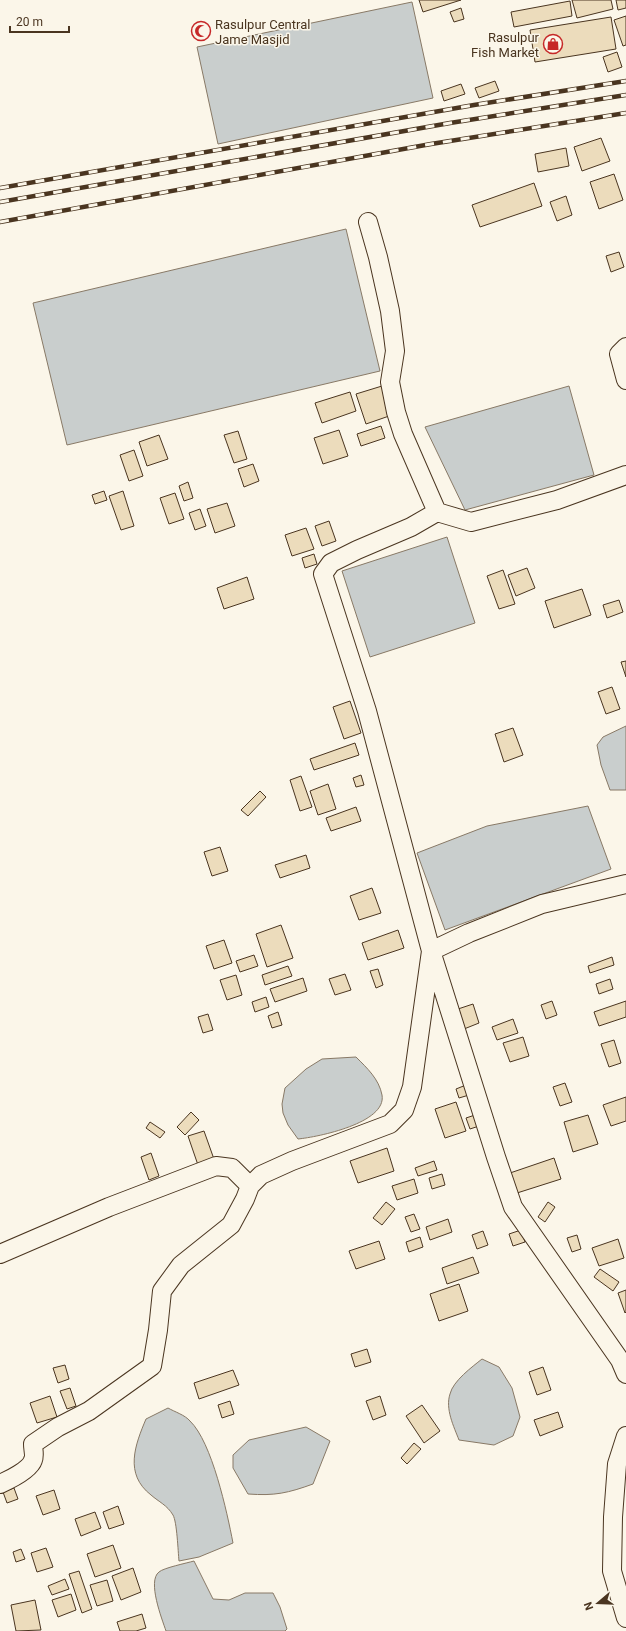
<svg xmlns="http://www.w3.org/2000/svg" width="626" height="1631" viewBox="0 0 626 1631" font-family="Roboto,sans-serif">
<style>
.water{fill:#c9cecd;stroke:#887966}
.building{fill:#ecdcbc;stroke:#4a3520}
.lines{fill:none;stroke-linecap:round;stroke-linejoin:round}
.street-casing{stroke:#4a3520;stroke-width:20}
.street{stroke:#fbf6e9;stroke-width:18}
.rail-casing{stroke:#4a3520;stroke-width:4.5}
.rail{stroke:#fbf6e9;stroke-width:3;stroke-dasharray:9;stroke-linecap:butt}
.labels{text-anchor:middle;stroke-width:3;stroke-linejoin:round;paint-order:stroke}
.poi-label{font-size:13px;fill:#4a3520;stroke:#fbf6e9;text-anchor:start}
</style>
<rect width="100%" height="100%" fill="#fbf6e9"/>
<path class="water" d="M412,2l21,96 -215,46 -21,-97z
M346,229l34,142 -313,74 -34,-142z
M569,386l25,89 -129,35 -40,-83z
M447,537l28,86 -105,34 -28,-86z
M626,726v64h-16l-9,-25 -4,-20 6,-8z
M588,806l23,63 -166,61 -28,-77 70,-27z
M356,1057c11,11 23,22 26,38 5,28 -64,42 -84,44l-10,-14 -5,-12 -1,-9 3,-16 21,-19 16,-10z
M482,1359l17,8 13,21 8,29 -7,19 -19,9 -35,-5c-5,-13 -14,-31 -9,-46 3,-13 22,-27 32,-35z
M168,1408c7,4 17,7 22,13 22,21 37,91 43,122l-34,14 -20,4c-1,-10 -2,-39 -6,-46 -6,-10 -14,-13 -22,-20 -27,-21 -16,-50 -5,-76z
M306,1427l24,14 -17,43c-25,9 -38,12 -65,10l-15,-26v-13l16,-15z
M194,1561l19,38 16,1 16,-7h28l7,14 7,22 -2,2h-119c-4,-12 -19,-50 -7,-59 4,-4 28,-9 35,-11z"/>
<path class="building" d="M419,0h42l-38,12z
M572,0h39l2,9 -36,9z
M616,0h10v8l-8,2z
M570,1l2,15 -58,11 -3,-15z
M461,8l3,11 -10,3 -4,-10z
M626,16v29l-3,1 -9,-26z
M611,17l5,32 -81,13 -5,-32z
M617,52l5,15 -14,5 -5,-15z
M495,81l4,10 -20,7 -4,-10z
M461,84l4,10 -21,7 -3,-10z
M601,138l9,23 -28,10 -8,-24z
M566,148l3,18 -31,6 -3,-18z
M614,174l9,26 -24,9 -9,-27z
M534,183l8,23 -62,21 -8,-22z
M566,196l6,19 -15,6 -7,-19z
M619,252l5,15 -13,5 -5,-16z
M382,386l10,29 -26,9 -10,-30z
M350,392l6,19 -34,12 -7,-20z
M381,426l4,12 -24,8 -4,-12z
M339,430l9,26 -25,8 -9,-26z
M238,431l9,28 -13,4 -10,-28z
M159,435l9,24 -21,7 -8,-24z
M134,450l9,26 -14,5 -9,-26z
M253,464l6,17 -15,6 -6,-18z
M188,482l5,16 -9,3 -5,-15z
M104,491l3,9 -12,4 -3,-9z
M123,491l11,35 -13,4 -12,-34z
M175,493l9,26 -15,5 -9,-26z
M227,503l8,23 -20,7 -8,-24z
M200,509l6,17 -11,4 -6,-17z
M329,521l7,20 -14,5 -7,-20z
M306,528l8,21 -22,7 -7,-21z
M314,554l3,10 -12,4 -3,-10z
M527,568l8,20 -19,8 -8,-21z
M503,570l12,34 -16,5 -12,-33z
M247,577l7,22 -30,10 -7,-21z
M582,589l9,26 -37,13 -9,-27z
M619,600l4,12 -16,6 -4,-13z
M626,661v16l-5,-15z
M612,687l8,22 -14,5 -8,-22z
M350,701l11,32 -17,6 -11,-32z
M513,728l10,27 -19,7 -9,-28z
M355,743l4,12 -45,15 -4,-11z
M361,775l3,10 -8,2 -3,-9z
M301,776l11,31 -12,4 -10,-31z
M328,784l8,25 -18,6 -8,-24z
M260,791l6,6 -18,19 -7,-6z
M356,807l5,14 -30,10 -5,-13z
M220,847l8,24 -16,5 -8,-24z
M306,855l4,13 -30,10 -5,-13z
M372,888l9,25 -22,7 -9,-24z
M281,925l12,33 -26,9 -11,-33z
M398,930l6,18 -36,12 -6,-17z
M224,940l8,23 -18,6 -8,-23z
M254,955l4,11 -18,6 -4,-11z
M612,957l2,8 -24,8 -2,-7z
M288,966l4,10 -27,9 -3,-10z
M378,969l5,16 -7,3 -6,-17z
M345,974l6,16 -16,5 -6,-16z
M236,975l6,20 -15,5 -7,-20z
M303,978l4,13 -32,11 -5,-13z
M610,979l3,10 -14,5 -3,-10z
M266,997l3,10 -14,5 -3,-10z
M552,1001l5,14 -11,4 -5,-14z
M626,1001v16l-27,9 -5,-14z
M473,1004l6,19 -15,6 -6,-20z
M278,1012l4,13 -10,3 -4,-12z
M208,1014l5,16 -10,3 -5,-16z
M513,1019l5,14 -21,7 -5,-13z
M523,1037l6,19 -19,6 -7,-19z
M614,1040l7,23 -12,4 -8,-23z
M565,1083l7,19 -12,4 -7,-19z
M466,1085l3,10 -10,3 -3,-9z
M626,1097v24l-15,5 -8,-21z
M456,1102l10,29 -21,7 -10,-29z
M191,1112l8,8 -14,15 -8,-8z
M475,1115l4,11 -9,3 -4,-11z
M588,1115l10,29 -25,8 -9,-30z
M150,1122l15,10 -5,6 -14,-10z
M204,1131l11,31 -16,6 -11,-32z
M387,1148l7,23 -36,12 -8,-22z
M151,1153l8,23 -10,4 -8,-23z
M554,1158l7,21 -44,14 -7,-20z
M434,1161l3,9 -19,6 -3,-8z
M442,1174l3,11 -13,4 -3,-11z
M414,1179l4,14 -21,7 -5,-14z
M386,1202l9,7 -13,16 -9,-7z
M548,1202l7,5 -10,15 -7,-5z
M414,1214l6,15 -9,3 -6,-15z
M448,1219l4,13 -22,8 -4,-13z
M521,1230l4,12 -12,4 -4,-12z
M483,1231l5,14 -11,4 -5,-14z
M577,1235l4,14 -9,3 -5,-14z
M420,1237l3,10 -14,5 -3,-10z
M618,1239l6,19 -25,8 -7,-18z
M379,1241l6,18 -29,10 -7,-18z
M473,1257l6,16 -32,11 -5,-16z
M600,1269l19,13 -6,9 -19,-14z
M459,1284l9,27 -29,10 -9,-27z
M626,1290v22l-1,1 -7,-20z
M367,1349l4,13 -16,5 -4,-13z
M65,1365l4,14 -11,4 -5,-15z
M543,1367l8,23 -14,5 -8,-23z
M233,1370l6,15 -40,14 -5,-16z
M70,1388l6,18 -9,3 -7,-18z
M50,1396l7,21 -20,6 -7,-20z
M380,1396l6,19 -13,5 -7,-19z
M230,1401l4,13 -12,4 -4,-13z
M422,1405l18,26 -16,12 -18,-27z
M558,1412l5,15 -23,9 -6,-16z
M414,1443l7,6 -14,15 -6,-6z
M14,1488l4,11 -11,4 -4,-11z
M54,1490l6,19 -17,6 -7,-19z
M118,1506l6,18 -15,5 -6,-17z
M95,1512l6,16 -20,8 -6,-17z
M113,1545l8,23 -26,9 -8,-23z
M46,1548l7,19 -16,5 -6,-19z
M21,1549l4,10 -9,3 -3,-10z
M133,1568l8,24 -20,8 -9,-24z
M79,1571l13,38 -10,4 -13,-39z
M65,1579l4,10 -17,6 -4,-9z
M107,1580l6,21 -16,5 -7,-21z
M71,1594l5,16 -18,7 -6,-17z
M35,1600l6,30 -25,1 -5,-26z
M142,1614l4,14 -10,3h-16l-3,-9z"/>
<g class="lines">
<defs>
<path id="street" d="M368,222l10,35 12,54 5,40 -5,31 6,30 7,22 34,78 34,10 86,-22 69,-25
M626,347l-7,7 7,26
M437,512l-26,15 -54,23 -26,13 -8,11 44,137 64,240 65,206 17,50 107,153 6,14
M0,1254l109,-47 107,-41 16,2 18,18
M626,1436l-9,28 -4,53 -1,54 14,47
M0,1484c9,-4 30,-14 33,-24 2,-4 0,-11 0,-16l25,-17 31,-16 63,-45 6,-36 4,-39 19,-26 50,-40 14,-26 5,-13 11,-11 31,-14 98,-37 14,-14 8,-23 19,-136 38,-18 73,-29 84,-20"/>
</defs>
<use href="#street" class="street-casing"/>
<use href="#street" class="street"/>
<defs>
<path id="rail" d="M0,188l474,-83 152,-24
M0,202l450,-79 176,-28
M0,222l431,-78 195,-31"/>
</defs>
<use href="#rail" class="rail-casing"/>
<use href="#rail" class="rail"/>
</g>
<defs>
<symbol id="mosque-ring" viewBox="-11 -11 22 22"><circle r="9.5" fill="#fbf6e9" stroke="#c62828" stroke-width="1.5"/><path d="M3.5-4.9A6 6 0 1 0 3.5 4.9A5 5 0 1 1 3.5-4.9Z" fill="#c62828"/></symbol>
<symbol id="shop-ring" viewBox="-11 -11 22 22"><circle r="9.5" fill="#fbf6e9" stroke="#c62828" stroke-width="1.5"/><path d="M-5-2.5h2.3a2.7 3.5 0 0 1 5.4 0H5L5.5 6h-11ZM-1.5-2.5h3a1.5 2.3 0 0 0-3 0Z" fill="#c62828"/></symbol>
</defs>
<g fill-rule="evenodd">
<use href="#mosque-ring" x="190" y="20" width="22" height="22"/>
<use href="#shop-ring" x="542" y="33" width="22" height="22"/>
</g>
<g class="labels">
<g class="poi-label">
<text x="215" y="29">Rasulpur Central<tspan x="215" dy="15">Jame Masjid</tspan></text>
<text x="539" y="42" text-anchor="end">Rasulpur<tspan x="539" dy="15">Fish Market</tspan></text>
</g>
</g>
<g transform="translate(598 1603) rotate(251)" stroke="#fbf6e9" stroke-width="3" paint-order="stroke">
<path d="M0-3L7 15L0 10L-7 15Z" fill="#4a3520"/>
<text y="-6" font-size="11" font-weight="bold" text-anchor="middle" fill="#4a3520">N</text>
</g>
<path d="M10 26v6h59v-6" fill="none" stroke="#4a3520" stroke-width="2"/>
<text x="16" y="26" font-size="12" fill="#4a3520" stroke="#fbf6e9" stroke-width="3" paint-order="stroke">20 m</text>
</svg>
